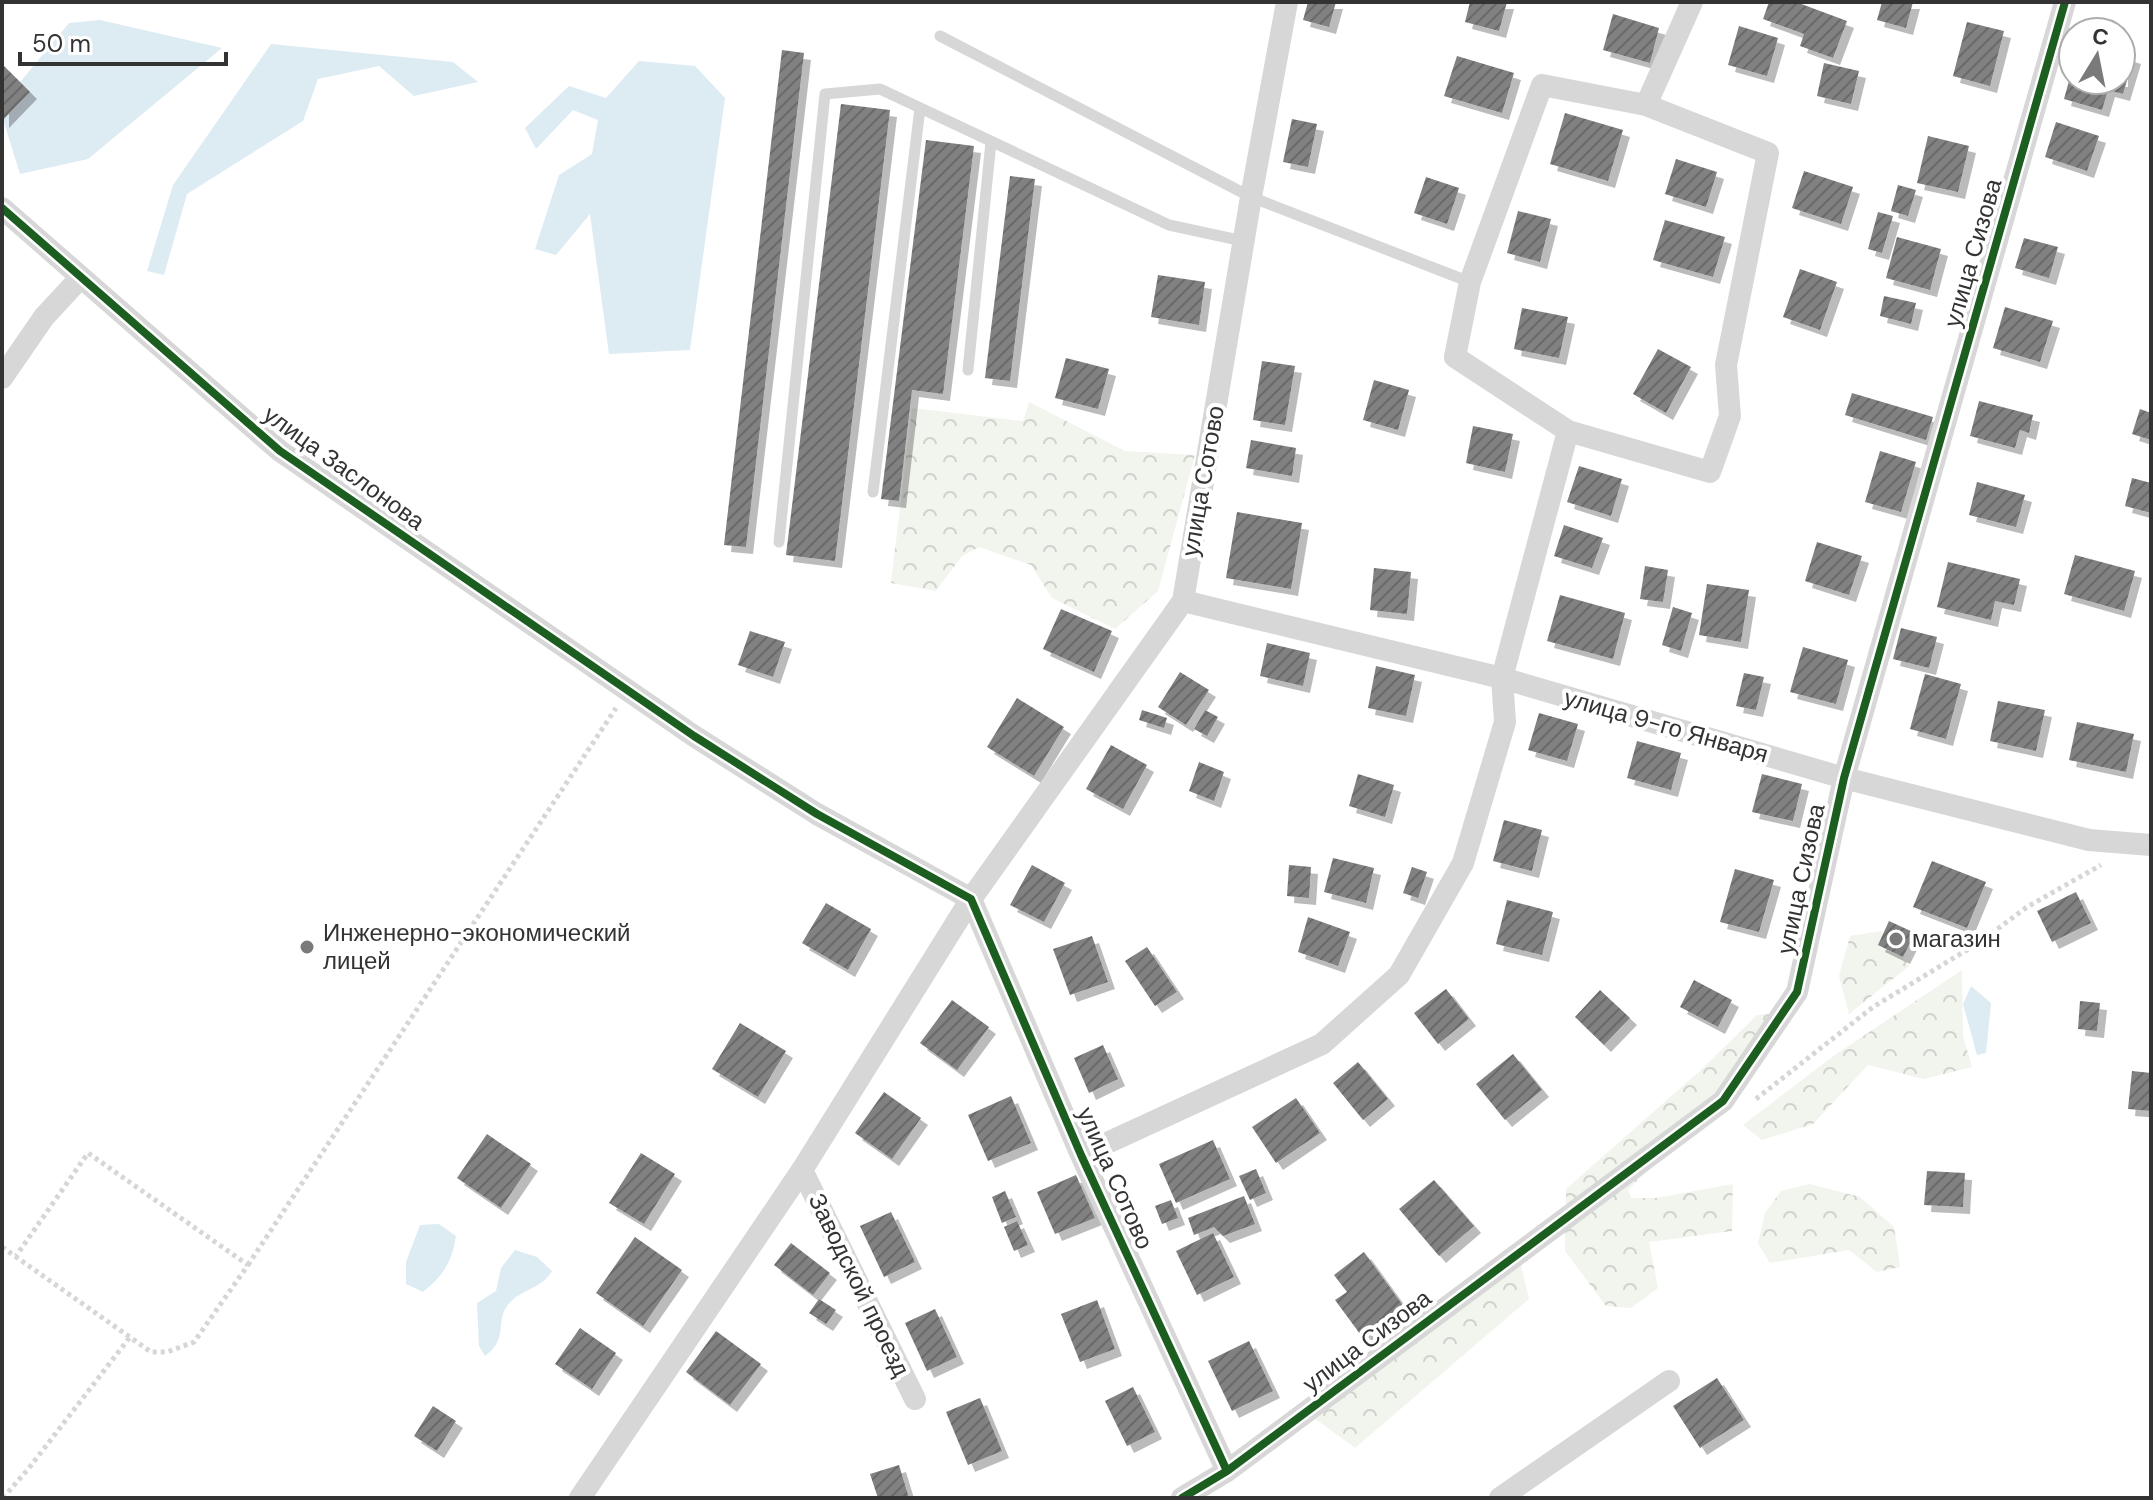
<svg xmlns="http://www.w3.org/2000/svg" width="2153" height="1500" viewBox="0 0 2153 1500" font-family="'DM Sans',sans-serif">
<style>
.forest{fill:url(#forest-crowns)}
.water{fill:#ddebf3}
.building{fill:url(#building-hatch);filter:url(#shadow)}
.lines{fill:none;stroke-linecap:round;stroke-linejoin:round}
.path{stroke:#d6d6d6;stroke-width:5;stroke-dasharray:4 4;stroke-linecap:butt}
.service{stroke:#d7d7d7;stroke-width:11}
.minor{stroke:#d7d7d7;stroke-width:22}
.cycleway-casing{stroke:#fff;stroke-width:13}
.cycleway{stroke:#1b5e20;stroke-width:8}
.poi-dot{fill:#7a7a7a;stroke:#fff;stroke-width:3}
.labels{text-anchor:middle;stroke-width:8;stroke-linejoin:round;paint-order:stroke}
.street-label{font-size:24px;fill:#333;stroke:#fff}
.poi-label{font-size:24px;fill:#333;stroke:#fff;text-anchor:start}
</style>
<defs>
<pattern id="forest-crowns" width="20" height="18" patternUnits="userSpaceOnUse" patternTransform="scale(2)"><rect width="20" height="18" fill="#f1f5ed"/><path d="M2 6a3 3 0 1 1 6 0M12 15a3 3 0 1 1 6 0" fill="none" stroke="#cfd2cc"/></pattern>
<pattern id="building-hatch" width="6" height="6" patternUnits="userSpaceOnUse" patternTransform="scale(2)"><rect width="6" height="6" fill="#818181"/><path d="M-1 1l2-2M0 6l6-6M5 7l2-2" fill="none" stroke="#6a6a6a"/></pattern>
<filter id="shadow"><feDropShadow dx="7" dy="7" stdDeviation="0" flood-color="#0004"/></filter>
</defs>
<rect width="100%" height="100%" fill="#fff"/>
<path class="forest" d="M1029,402l96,49 70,4 -37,136 -43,38 -63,-31 -21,-33 -52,-18 -17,9 -26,35 -45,-8 21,-175 111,13z
M1881,931l28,35 -60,48 -10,-38 11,-40z
M1962,970l1,66 9,31 -48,12 -56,-14 -55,59 -51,16 -19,-15 92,-70z
M1770,1014l-41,74 -101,102 3,8h25l77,-14 -1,47 -83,11 9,46 -27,20 -25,-2 -41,-55 1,-62 136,-120 55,-54z
M1810,1184l50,13 34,30 6,40 -23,5 -28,-22 -79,13 -12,-20 7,-30 16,-22z
M1520,1261l9,38 -174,149 -41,-30z"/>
<path class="water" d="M100,20l122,28 -134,111 -68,15 -18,-58v-12l67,-81z
M271,44l182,18 25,20 -64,14 -35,-30 -61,13 -15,42 -116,73 -23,81 -17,-4 26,-86z
M639,61l56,5 30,32 -35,252 -81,4 -19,-140 -34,41 -21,-6 24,-74 33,-21 6,-34 -25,-10 -37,39 -11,-21 44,-42 37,12z
M1971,986l20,17 -5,50 -9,2 -14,-51z
M439,1224l17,12c-4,26 -13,40 -33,56l-17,-8v-22l14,-37z
M515,1250l22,7 15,14c-11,19 -33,18 -45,35 -12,17 2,32 -22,50l-6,-10 -2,-43 19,-12 5,-23z"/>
<path class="building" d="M1308,2h28l-7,25 -26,-7z
M1470,2h37l-8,29 -34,-9z
M1769,2h27l51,19 -14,37 -33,-12 4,-12 -41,-15z
M1882,2h31l-7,26 -29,-8z
M1613,14l46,14 -9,35 -47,-13z
M1967,22l37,9 -14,55 -37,-10z
M1739,26l39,12 -11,38 -39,-11z
M782,50l22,3 -58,494 -22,-2z
M2121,53l13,4 -11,37 -15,-4 -6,20 -38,-11 8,-29 1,10h48z
M1457,56l57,17 -12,40 -58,-17z
M1824,63l35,8 -8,33 -34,-8z
M2,64l28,28 -28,29z
M841,104l49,6 -55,451 -49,-6z
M1565,113l58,17 -15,51 -58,-17z
M1292,119l25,5 -9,43 -25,-5z
M2056,122l43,14 -12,35 -42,-14z
M1928,136l41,10 -11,46 -41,-9z
M926,140l48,6 -31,248 -31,-4 -13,111 -18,-2z
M1676,159l41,13 -11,35 -41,-13z
M1804,171l49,16 -12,37 -49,-16z
M1010,176l25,3 -25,202 -25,-3z
M1426,177l33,11 -12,36 -33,-11z
M1898,185l18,5 -8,26 -17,-5z
M1518,211l33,8 -11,43 -33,-9z
M1878,212l15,4 -11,37 -14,-4z
M1665,220l60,17 -12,40 -60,-17z
M1897,237l44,12 -11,41 -44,-12z
M2024,238l34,9 -9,31 -34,-10z
M1800,269l37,13 -17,48 -37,-13z
M1158,275l47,7 -6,43 -48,-8z
M1884,296l32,7 -5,21 -31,-8z
M2005,307l48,14 -13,41 -47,-14z
M1522,308l46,9 -9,41 -45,-9z
M1658,349l33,18 -25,46 -33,-19z
M1066,358l43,11 -11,40 -43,-11z
M1262,361l33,5 -10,59 -32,-5z
M1374,380l35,10 -11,40 -35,-10z
M1852,393l81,24 -7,23 -81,-25z
M1979,401l54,14 -4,18 -9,-3 -5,18 -45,-12z
M2140,409l11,4v27l-19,-6z
M1473,426l40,8 -8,38 -39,-9z
M1251,440l45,8 -4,28 -46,-8z
M1880,451l36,11 -15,50 -36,-10z
M1579,466l43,13 -11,37 -44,-14z
M2132,478l19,5v30l-26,-7z
M1977,482l48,13 -9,32 -47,-12z
M1237,512l65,11 -11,66 -65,-11z
M1564,525l39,13 -11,30 -38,-12z
M1817,542l45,14 -13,39 -44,-14z
M2075,555l60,16 -11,40 -60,-17z
M1948,562l72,17 -6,26 -19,-4 -4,19 -54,-13z
M1645,566l23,4 -5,32 -23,-3z
M1374,568l37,4 -4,42 -37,-4z
M1707,584l42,6 -8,52 -42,-7z
M1560,595l65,18 -12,46 -66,-18z
M1673,607l19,6 -11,38 -19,-6z
M1061,609l51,22 -18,41 -51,-23z
M1901,628l36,9 -8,31 -36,-9z
M750,631l35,11 -12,35 -35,-12z
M1267,643l43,10 -7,33 -43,-10z
M1803,647l45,13 -12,44 -46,-12z
M1376,666l39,9 -9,41 -38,-8z
M1180,672l29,18 -23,35 -28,-18z
M1744,673l20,4 -8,33 -20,-4z
M1925,674l36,10 -15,55 -36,-10z
M1017,698l47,29 -30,49 -47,-29z
M1998,701l47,9 -9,41 -46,-10z
M1142,710l25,8 -3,10 -25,-8z
M1205,710l13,7 -11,19 -13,-7z
M1539,713l39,11 -11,37 -39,-11z
M2077,722l57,12 -8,38 -57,-12z
M1637,741l44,12 -10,37 -44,-12z
M1111,745l36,20 -24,44 -37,-20z
M1199,762l25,10 -10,29 -25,-10z
M1358,774l36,11 -9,32 -36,-11z
M1762,774l40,10 -9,37 -41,-9z
M1504,820l38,10 -10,41 -39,-10z
M1333,858l41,10 -8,35 -42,-11z
M1932,861l54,21 -19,46 -54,-21z
M1032,865l33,18 -21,39 -34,-17z
M1289,865l22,2 -2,31 -22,-2z
M1412,867l15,5 -9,26 -15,-5z
M1735,869l39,11 -15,52 -39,-10z
M2076,892l15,31 -39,19 -15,-31z
M1507,900l46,12 -11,43 -46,-11z
M826,903l45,26 -23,41 -46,-27z
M1308,917l42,15 -12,34 -40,-14z
M1889,921l26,12 -12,24 -25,-12z
M1092,936l16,46 -38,13 -17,-46z
M1147,947l30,45 -22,14 -30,-45z
M1694,980l38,20 -14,27 -38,-20z
M1446,989l23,30 -31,25 -24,-31z
M1600,990l30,28 -26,27 -29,-28z
M952,1000l37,27 -32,43 -37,-27z
M2080,1001l20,2 -3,28 -19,-2z
M740,1023l46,28 -28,46 -46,-28z
M1103,1045l15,34 -29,14 -15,-35z
M1513,1054l29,36 -37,30 -29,-36z
M1358,1062l30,37 -25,21 -30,-37z
M2132,1071l19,2v38l-23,-2z
M884,1092l37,26 -29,41 -37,-26z
M1011,1096l20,47 -43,18 -20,-46z
M1296,1098l24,35 -44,30 -24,-36z
M487,1134l44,30 -30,44 -44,-30z
M1213,1140l17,39 -54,24 -17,-39z
M641,1153l34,21 -31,50 -35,-21z
M1256,1169l10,24 -16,7 -11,-24z
M1927,1171l38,2 -2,34 -39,-2z
M1076,1175l19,43 -40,16 -18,-42z
M1434,1180l40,46 -35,30 -40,-47z
M1005,1191l11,26 -14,6 -10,-26z
M1244,1196l11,28 -32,12 -9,-9 -20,8 -6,-17z
M1171,1200l7,18 -16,6 -7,-18z
M891,1212l24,50 -31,15 -24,-51z
M1017,1221l11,24 -14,6 -10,-24z
M1213,1233l21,44 -37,18 -21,-44z
M635,1237l47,33 -39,56 -47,-33z
M791,1243l39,30 -17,22 -39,-30z
M1364,1252l40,55 -41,31 -28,-38 12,-8 -13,-17z
M819,1299l17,11 -10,14 -17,-11z
M1097,1300l18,49 -35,13 -19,-48z
M935,1309l22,48 -30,14 -22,-48z
M580,1328l36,25 -24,36 -37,-25z
M716,1331l45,33 -31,41 -44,-33z
M1249,1341l24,50 -41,20 -24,-50z
M1717,1378l27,42 -44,28 -27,-42z
M1133,1387l22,45 -28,14 -22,-45z
M980,1398l22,53 -34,14 -22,-53z
M433,1406l23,15 -19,30 -23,-15z
M899,1465l10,33h-31l-8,-24z"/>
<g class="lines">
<path class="path" d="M1756,1099l117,-92 107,-65 47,-35 74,-42
M2,1247l149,105h16l27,-10 54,-77 -160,-112 -72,103
M248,1265l368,-557
M3,1498l26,-30 101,-131"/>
<path class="service" d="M940,36l311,161 219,85
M968,370l23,-228
M873,492l47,-384
M779,542l46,-448 55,-5 289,136 74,16"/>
<path class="minor" d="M1542,85l104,20 122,48 -42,212 4,51 -20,56 -142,-41 -113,-74 15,-75z
M1646,105l46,-103
M2,208l278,243 414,285 123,78 154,85 110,256 146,316
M2,378l42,-61 37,-40
M1183,601l319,77 342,100 245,62 62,5
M1081,1155l241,-111 77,-69 64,-112 42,-141 -3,-44 66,-247
M802,1170l113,229
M580,1498l222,-328 169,-271 212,-298 68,-404 36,-195
M1182,1498l45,-27 496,-370 74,-109 47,-214 221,-776
M1500,1498l169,-117"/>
<defs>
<path id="cycleway" d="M2,208l278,243 414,285 123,78 154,85 110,256 146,316
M1182,1498l45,-27 496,-370 74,-109 47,-214 221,-776"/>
</defs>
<use href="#cycleway" class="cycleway-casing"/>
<use href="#cycleway" class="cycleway"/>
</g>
<g class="poi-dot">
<circle cx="1896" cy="939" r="8"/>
<circle cx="307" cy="947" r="8"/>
</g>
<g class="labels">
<g class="street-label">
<text transform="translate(1973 253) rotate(-74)" y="8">улица Сизова</text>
<text transform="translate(344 468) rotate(36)" y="8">улица Заслонова</text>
<text transform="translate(1203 481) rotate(-80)" y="8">улица Сотово</text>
<text transform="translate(1666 726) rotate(16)" y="8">улица 9-го Января</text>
<text transform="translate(1801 879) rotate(-78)" y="8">улица Сизова</text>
<text transform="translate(1115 1178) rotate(66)" y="8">улица Сотово</text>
<text transform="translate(859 1285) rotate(64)" y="8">Заводской проезд</text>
<text transform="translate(1367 1341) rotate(-37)" y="8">улица Сизова</text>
</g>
<g class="poi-label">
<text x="323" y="941">Инженерно-экономический<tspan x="323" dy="28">лицей</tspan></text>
<text x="1912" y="947">магазин</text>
</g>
</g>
<rect width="2153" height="1500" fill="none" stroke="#333333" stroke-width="8"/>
<g transform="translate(2097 56) rotate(10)"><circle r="38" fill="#ffffff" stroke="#adadad" stroke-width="2"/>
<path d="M0-6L14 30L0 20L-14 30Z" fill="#7a7a7a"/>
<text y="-12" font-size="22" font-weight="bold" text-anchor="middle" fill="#333333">С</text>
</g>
<path d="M20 52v12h206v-12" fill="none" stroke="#333333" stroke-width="4"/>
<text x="32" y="52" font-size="24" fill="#333333" stroke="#ffffff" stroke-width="6" paint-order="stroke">50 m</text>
</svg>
